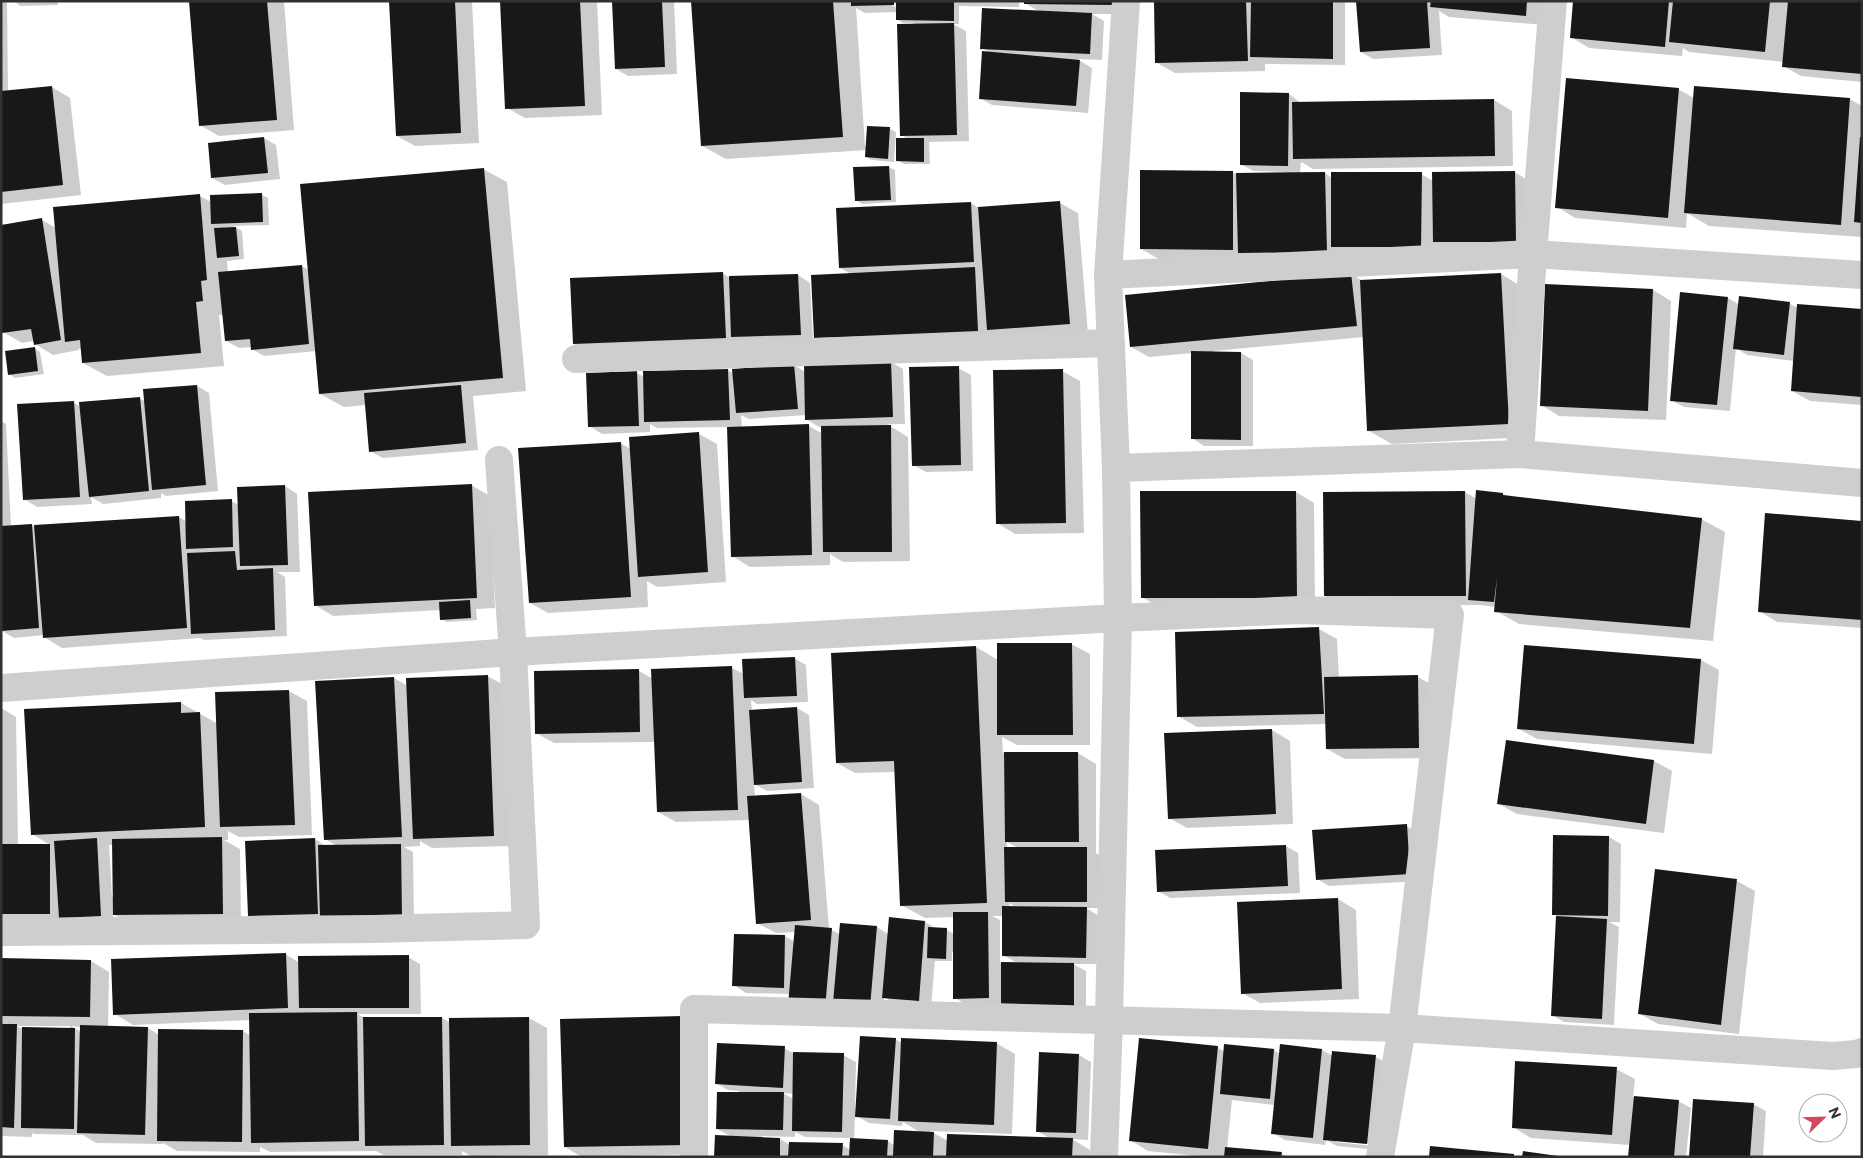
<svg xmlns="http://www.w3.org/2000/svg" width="1863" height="1158" viewBox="0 0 1863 1158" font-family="Commissioner,sans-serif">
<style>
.shadow{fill:#0003;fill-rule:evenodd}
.building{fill:#181818}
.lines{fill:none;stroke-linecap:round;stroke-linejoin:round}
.street{stroke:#cecece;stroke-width:28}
</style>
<rect width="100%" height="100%" fill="#fff"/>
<path class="shadow" d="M1,1h6l1,91 44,-5 18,11 11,97 -80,9z
M14,1h44v4l-38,1z
M191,1h93l10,129 -75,6 -19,-11z
M390,1h82l7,142 -64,3 -18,-10z
M501,1h96l5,114 -77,3 -18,-10z
M613,1h61l3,73 -49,2 -12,-7z
M693,1h196l-1,2 9,5v-3l-7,-4h129v6l-60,-1v18h-6l13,7 3,110 -40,1 1,22h-26l-6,-3 10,-22 -7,-4 12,-112h-10l-6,-4v-7l-32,1 -9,-5 9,139h2l1,-20 22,2 6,3 -2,30 -22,-2 -6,-3 1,-7 -141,9 -24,-13z
M1025,1h105v13h-38l12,7 -2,39 -25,-1 15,9 -4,45 -96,-8 -12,-7 11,-45 -9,-5 58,-36 -15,-9z
M1155,1h190v64l-80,-1v7l-90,2 -18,-10z
M1358,1h188l-2,24 -95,-8 -10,-6 3,44 -69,4 -12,-7z
M1574,1h288v81l-61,-6 -18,-10 1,-4 -95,-10 -6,-4 -1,8 -93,-8 -18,-11z
M1695,88l155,11 12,7v131l-153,-11 -22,-13 -1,15 -111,-10 -18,-11 121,-118 16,9z
M1289,94l12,9 193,-3 18,11 1,55 -200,3 -12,-7 -1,12 25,-1 7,5 89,-4 12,7v-8l82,-1 12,8 1,68 -82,1 -7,-4v12l-280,2 -18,-10 91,-77 5,3 49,-1v-2l-33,-1 -12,-7z
M264,138l12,7 4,34 -55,6 -13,-7z
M889,167l6,3 1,32 -34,2 -6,-4z
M483,169l24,13 19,209 -53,5 5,54 -95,8 -13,-7 -4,-46 -22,2 -24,-13 -3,-43 -53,5 -12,-7v-2l-13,1 -13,-7 -2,-26h-5l5,51 -117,10 -24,-13 -1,-13 -3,-2v2l-26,5 -18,-11 -1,-3 -12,2 -19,-11 -2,-11v-95l41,-6 14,8 144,-32 11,6 51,-7 6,3 1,27 -36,1 9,5 2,28 -17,2 1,12 74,-7 7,4z
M971,203l8,5 81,-5 18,10 10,121 -254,14 -19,-11 36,-63 -11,-6z
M722,273l8,5 68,-3 12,8 3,58 -221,13 -18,-10z
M1351,274l12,7 138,-7 23,14 8,149 -140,7 -23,-13 -5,-94 -150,14v2h27l12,7v86h-49l-12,-8v-85l-43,4 -18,-10z
M1653,290l18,11 -5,119 -107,-4 -18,-11z
M1728,298l12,7v-7l50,6 8,4 64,3v94l-52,-4 -18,-10 2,-30 -47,-6 -11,-7 -6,63 -46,-4 -13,-7z
M34,348l6,4 4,22 -29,4 -6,-4z
M891,362l12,7 2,55h-18l21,13 2,124 -67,1 -13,-8v11l-80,2 -18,-11 -4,-129 -71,1 -7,-4v8l-48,2 -13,-8 48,-53 7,4 84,-7 6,4 60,-9 11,7zM741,415l8,4 57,-4v4l13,8 4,-1v8l-14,-8 -67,2z
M958,368l13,7 2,96 -47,1 -13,-7z
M1062,371l18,10 4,152 -69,1 -18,-11z
M197,386l12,7 9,98 -52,5 -5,-3v5l-58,6 -12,-7 1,7 -55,3 -13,-8 50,-96 7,4 58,-9 7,4 -1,-12z
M1,421l5,3 5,102 20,-1 5,3 143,-11 8,5 44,-21 8,4v-17l46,-2 12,8 3,78h-23l8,5 2,59 -83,4 -4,-2 -138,10 -18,-11v-2l-30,3 -12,-7z
M699,434l18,10 9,138 -69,5 -10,-6 1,26 -100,6 -18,-10 90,-160 11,6z
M471,485l19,11 5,112 -19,1 1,11 -30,2 -6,-3v-9l-108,6 -18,-11z
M1296,492l18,11 1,104 -155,1 -18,-11z
M1465,492l12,7 26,-5 4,2 194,23 24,13 -12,109 -194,-17 -23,-13v-4l-16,-2 -137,1 -18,-10z
M1862,522v106l-85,-6 -18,-11z
M1319,629l18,10 2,39 79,-1 18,10 1,71 -92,1 -18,-10v-25l-130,3 -19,-11z
M1071,644l19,10v91h-73l-15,-8 1,16h75l18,11v89l3,2v53h-13l13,8 -1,48h-25l13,7v41h-71l-15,-9v2h-33l-12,-7 -1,-46h-2v9h-17l-4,46 -35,-3 -12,-7 -2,16 -92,-19 -44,-1 -12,-8 51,-49 10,6v-10l-19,1 -19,-10 -7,-103 -74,2 -18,-10 -3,-70 -101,1 -18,-10 103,-62 14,8v-9l79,-2 12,6 50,-16 12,7 2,37 -51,2 -6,-4 1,11 45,-3 12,7 5,73 -47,3 -13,-7 1,13 46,-3 18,11 10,124 11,5 37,-7 11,7 37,-12 12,7 10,1 7,4v-17l-29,1 -24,-13 -5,-133 -41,1 -18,-10 -5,-109 144,-7 22,13zM1007,842l11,6h-11zM1009,903l8,5h-7zM992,916h12l-1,39 14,8h-17v-43z
M1701,660l18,10 -7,84 -175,-15 -18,-10z
M487,676l19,10 6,160 -80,2 -12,-7v5l-16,1 9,5 1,71 -153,-1 -12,-7 66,-76 12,8 10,-1 -12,-7 -8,-157 77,-4 14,8z
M289,691l18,10 5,134 -73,2 -11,-6v9h-4l16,9 1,75 -109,1 -19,-11v8l-112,2v-216l15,9 2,128h32l-18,-11 149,-131 37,21 -1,-31zM109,845h5v52h-2z
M1272,730l18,11 3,83 -106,4 -18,-10z
M1654,761l18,10 -8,62 -147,-19 -18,-10z
M1406,826l13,7 3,48 -93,5 -12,-7z
M1554,836l55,1 12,7 -1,78h-11l10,5 -5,98 -50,-3 -12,-7 5,-99 -4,-2z
M1286,846l12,7 2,40 -130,5 -12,-7 -2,-40z
M1656,870l81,11 18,10 -16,143 -81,-10 -18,-10z
M1338,899l18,11 3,89 -99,4 -18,-10z
M285,954l15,9 108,-6 12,7 1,50h-63l8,5 76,-1 9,5 78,-5 18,10 1,127 -77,1 -9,-5v4h-78l-8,-4 -106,1 -10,-5v5l-83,-1 -14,-8v1l-67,-1 -13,-8 -49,-1 -2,-1v4l-31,-1v-177l90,2 18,11 -1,55 40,1 11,7 84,-4 8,5 -1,-16 -117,5 -18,-11zM16,1026h54v3h-47zM71,1026l10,1v5z
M562,1021l142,133 -122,3 -17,-10z
M895,1039l7,4h94l19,11 -3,80 -82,-3 18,10 103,-2 -14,-8 4,-78 38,2 12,7 -3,78 -16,-1 18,11v7h-374l16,-20 -15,-8 22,-38 -11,-1 -12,-7 68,-35 11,6 48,1 13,7 -1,48h2zM783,1093l11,1v5l-4,-2zM855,1115l14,8 33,3 1,-4 18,11 -26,13 -7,-5 -34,-1zM795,1132l10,5 46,1v12l-9,-5h-52l-10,-6 -18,-1v-2l33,1z
M1140,1040l78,8 7,4v-7l49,5 6,4 42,-4 11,6 43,1 12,7 -9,86 -42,-4 -11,-6 -1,5 -40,-5 -12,-7 2,-28 -43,-5 -5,49 54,4 7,4h-81l-59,-6 -18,-11zM1336,1140l38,4 -1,2 -37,-4z
M1616,1069l19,10 -2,18 45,4 13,7 -5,49h-57l1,-12 -99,-7 -18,-11z
M1753,1104l13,7 -3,46h-73z"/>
<path class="building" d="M189,1h78l10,119 -78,6z
M389,1h66l6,132 -65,3z
M500,1h80l5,105 -80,3z
M612,1h50l3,66 -50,2z
M691,1h142l10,136 -142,9z
M851,1h43v4l-43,1z
M896,1h58v20l-58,-1z
M1024,1h88v4l-88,-1z
M1154,1h92l2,60 -93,2z
M1251,1h82v58l-83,-2z
M1356,1h71l3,47 -70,4z
M1431,1h96l-1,15 -96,-9z
M1573,1h96l-4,46 -95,-9z
M1673,1h97l-5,51 -96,-10z
M1788,1h74v73l-80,-7z
M982,8l110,5 -2,41 -110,-5z
M954,23l3,112 -57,1 -3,-112z
M982,51l98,9 -4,46 -97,-7z
M1566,78l113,10 -11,130 -113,-10z
M52,86l11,99 -62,7v-101z
M1694,86l156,12 -9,127 -157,-12z
M1240,92l49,1 -1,73 -48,-1z
M1494,99l1,57 -202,3 -1,-57z
M867,126l23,1 -2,32 -23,-2z
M264,137l4,36 -57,5 -3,-35z
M1860,137h2v86l-8,-1z
M896,138h28v24l-28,-1z
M889,166l2,34 -36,1 -2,-34z
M484,168l19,210 -184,16 -19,-210z
M1140,170l93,1v79l-93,-1z
M1515,171l1,71h-83l-1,-70z
M1325,172l2,80 -89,1 -2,-80z
M1331,172h91l-1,75h-90z
M262,193l1,29 -52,2 -1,-29z
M200,194l7,86 -6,1 2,20 -7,1 5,51 -119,10 -2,-23 -15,2 -12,-135z
M1060,201l10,123 -83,6 -9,-123z
M971,202l3,60 -135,6 -3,-60z
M42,218l19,122 -27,5 -3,-16 -29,4 -1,-108z
M236,227l3,29 -22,2 -3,-30z
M302,265l7,79 -58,6 -1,-11 -25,2 -7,-69z
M975,267l3,64 -164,7 -3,-63z
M723,272l3,66 -153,6 -3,-66z
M1351,273l6,53 -227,21 -5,-52z
M1501,273l8,151 -142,7 -7,-151z
M798,274l3,61 -70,2 -2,-61z
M1545,284l108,5 -5,122 -108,-5z
M1680,292l48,5 -11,108 -47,-4z
M1739,296l51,6 -6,53 -51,-6z
M1797,304l65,5v88l-71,-6z
M35,347l3,24 -30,4 -3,-24z
M1191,351l50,1v88l-50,-1z
M891,361l2,56 -88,3 -1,-56z
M794,364l4,45 -62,4 -4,-44z
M959,366l2,99 -49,1 -3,-99z
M728,369l2,51 -86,2 -1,-51z
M1063,369l3,154 -70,1 -3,-154z
M637,371l2,55 -51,1 -2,-54z
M197,385l9,100 -54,5 -9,-101z
M461,385l5,58 -97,9 -5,-59z
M140,397l9,94 -60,6 -10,-95z
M74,401l6,96 -57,3 -6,-96z
M809,424l3,131 -81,2 -4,-130z
M891,425l1,127h-69l-2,-126z
M699,432l9,140 -70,5 -9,-140z
M621,442l10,155 -102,6 -11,-155z
M472,484l5,114 -163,8 -6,-114z
M285,485l3,80 -48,1 -3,-79z
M1476,490l27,3v2l199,23 -12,110 -196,-16 3,-34 -3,24 -26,-2z
M1140,491h156l1,107h-156z
M1465,491l1,105h-142l-1,-104z
M232,499l1,48 -47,2 -1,-48z
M1765,513l97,8v99l-104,-8z
M179,516l8,112 -144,10 -9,-113z
M32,524l7,104 -38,3v-105z
M235,551l2,19 36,-2 2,62 -84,4 -4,-81z
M470,600l1,18 -31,2 -1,-18z
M1319,627l5,87 -147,3 -2,-85z
M997,643h75l1,92h-76z
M1524,645l177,14 -7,85 -177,-15z
M976,646l11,257 -87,3 -6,-145 -58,2 -5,-110z
M795,657l2,39 -53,2 -2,-39z
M732,666l6,144 -81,2 -6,-143z
M639,669l1,63 -105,2 -1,-63z
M488,675l6,161 -81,3 -7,-161z
M1418,675l1,73 -93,1 -2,-72z
M394,677l8,160 -78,3 -9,-159z
M289,690l6,135 -75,2 -5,-135z
M181,702v11l19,-1 5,115 -174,8 -7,-126z
M797,707l5,75 -48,3 -5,-75z
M1272,729l4,85 -108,5 -4,-86z
M1506,740l148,20 -8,64 -149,-20z
M1004,752h74l1,90h-74z
M801,793l10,127 -55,4 -9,-128z
M1407,824l3,50 -94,6 -4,-50z
M1553,835l56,1 -1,80 -56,-1z
M222,837l1,77 -110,1 -1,-76z
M97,838l4,78 -42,2 -5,-77z
M315,838l3,76 -70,2 -3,-75z
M1,844h49v70h-49z
M401,844l1,73 -82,1 -2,-73z
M1286,845l2,41 -131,6 -2,-42z
M1004,847h83v55h-82z
M1655,869l82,10 -16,146 -83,-11z
M1338,898l4,91 -101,5 -4,-92z
M1002,906l85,1 -1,51 -84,-2z
M953,912h35l1,86 -36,1z
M1556,916l51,3 -5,100 -51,-3z
M889,917l36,4 -6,80 -37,-3z
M840,923l37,3 -7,81 -37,-4z
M795,925l37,3 -7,81 -37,-4z
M928,927l19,1 -1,31 -19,-1z
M734,934l51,1 -1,53 -52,-2z
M286,953l2,55 -175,7 -2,-56z
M409,955v53h-110l-1,-52z
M1,958l90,2 -1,57 -89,-1z
M1001,962l73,1v43l-73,-1z
M357,1012l2,129 -108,2 -2,-130z
M683,1016l4,129 -123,2 -4,-128z
M363,1017h79l2,128 -79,1z
M529,1017l1,128 -79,1 -2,-128z
M1,1024h16l-3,104 -13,-1z
M80,1025l68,2 -3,108 -68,-2z
M22,1027l53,1 -1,101 -53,-1z
M158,1029l85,1 -1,112 -85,-1z
M860,1036l36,2 -6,81 -35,-2z
M901,1038l96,4 -3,83 -96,-4z
M1139,1038l79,8 -10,103 -79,-8z
M717,1043l68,3 -2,42 -68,-4z
M1224,1044l50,5 -4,50 -50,-5z
M1280,1044l42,5 -9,89 -42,-4z
M1332,1051l44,4 -9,89 -44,-4z
M793,1052l51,1 -2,79 -50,-1z
M1039,1052l40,2 -3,79 -40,-1z
M1515,1061l102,6 -5,68 -100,-7z
M717,1092h67l-1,38 -67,-1z
M1634,1096l45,4 -5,57h-46z
M1693,1099l61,4 -4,54h-61z
M894,1130l40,2 -1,25h-40z
M947,1134l126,4 -1,19h-126z
M715,1135l65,3v19h-66z
M850,1138l38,2 -1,17h-38z
M789,1142l54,1 -1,14h-54z
M1430,1146l84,8v3h-85z
M1225,1147l57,5 -1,5h-57z
M1523,1151l35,5v1h-36z"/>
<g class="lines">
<path class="street" d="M1108,275l425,-21 329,21
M576,359l535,-16
M1520,454l13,-200 20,-253
M1116,468l404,-14 342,29
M1,688l512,-36 605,-34 182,-8 150,5 -48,413 -22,129
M1,932l372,-3 153,-4 -13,-273 -14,-192
M694,1157v-148l708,19 431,28 23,-2 6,-2
M1104,1157l5,-137 9,-402 -2,-150 -8,-193 18,-274"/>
</g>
<rect width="1863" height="1158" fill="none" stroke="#313131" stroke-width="5"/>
<g transform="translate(1823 1118) rotate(67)"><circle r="24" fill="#ffffff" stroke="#adadad"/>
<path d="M0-4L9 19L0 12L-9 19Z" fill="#d44761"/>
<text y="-8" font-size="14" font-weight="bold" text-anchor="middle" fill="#313131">N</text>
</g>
</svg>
